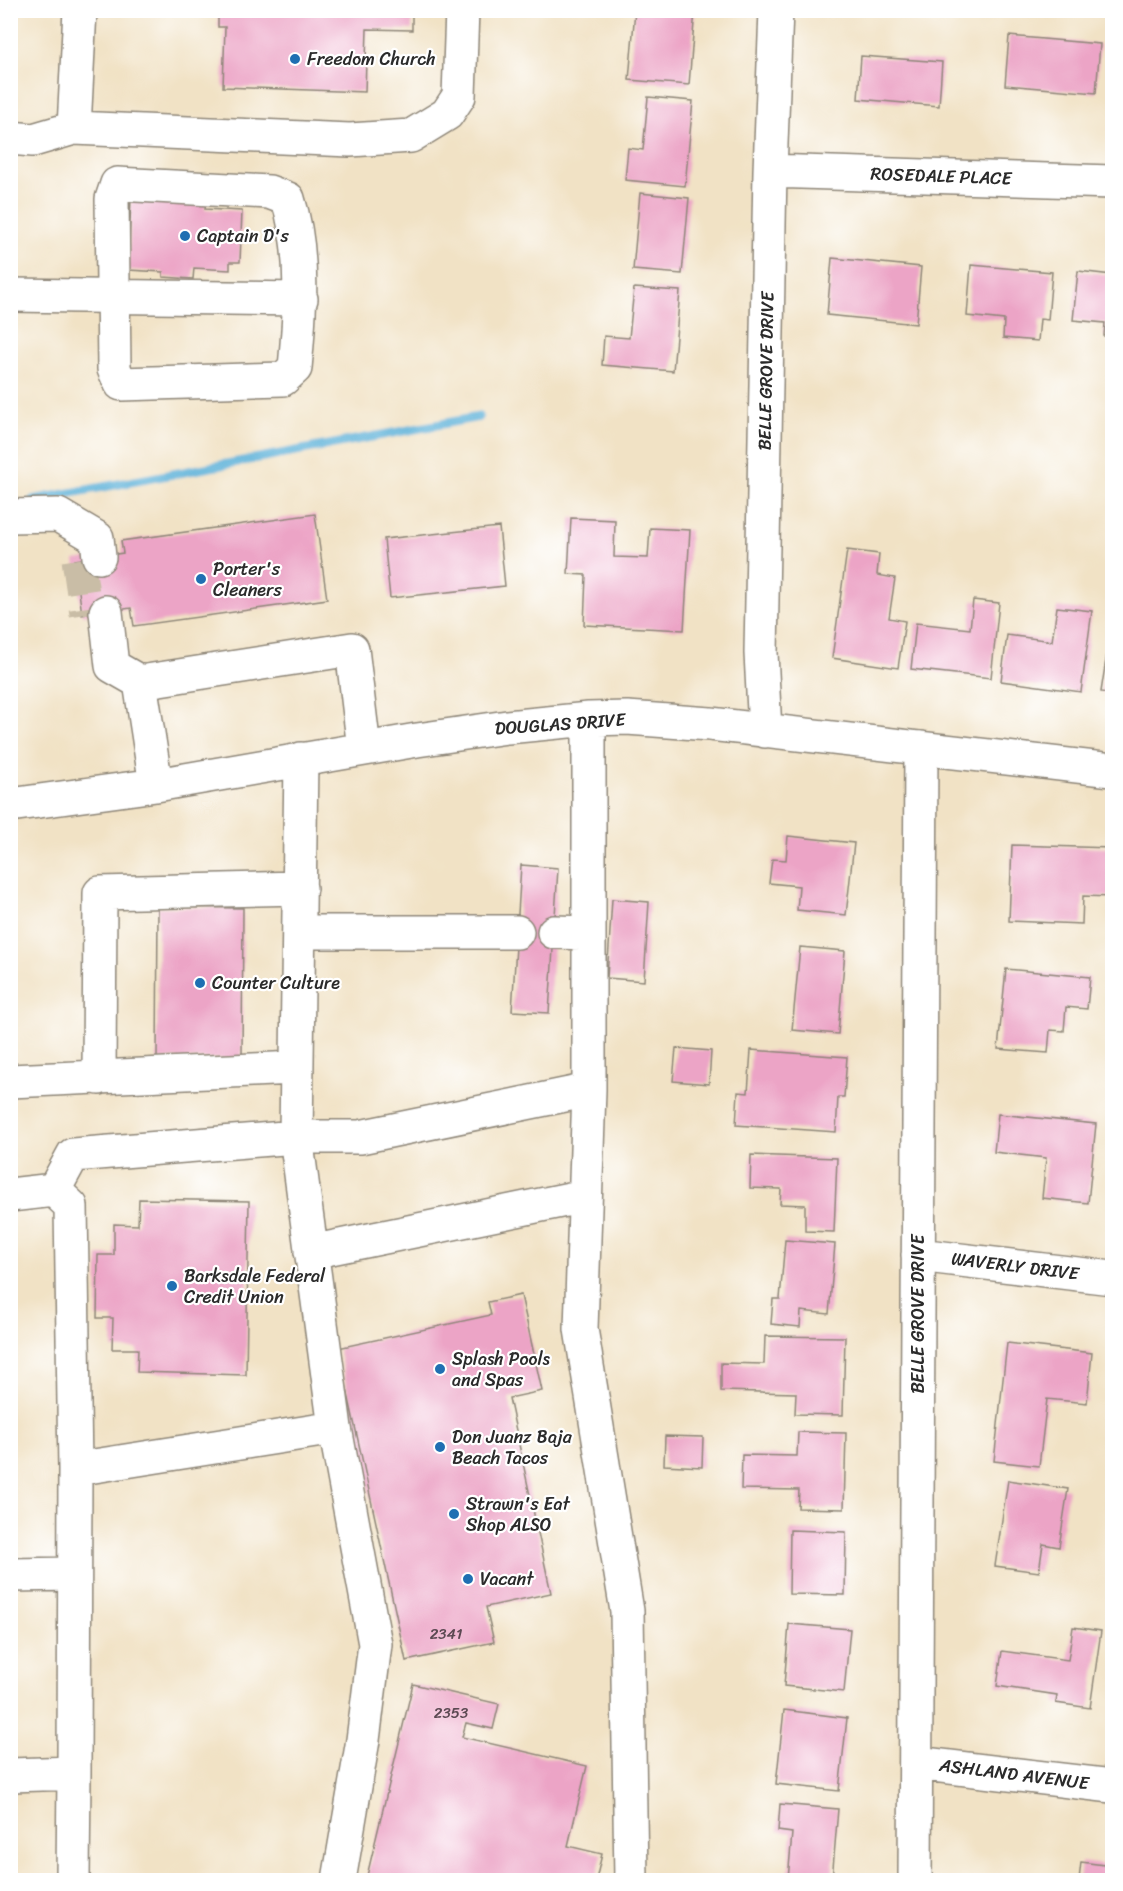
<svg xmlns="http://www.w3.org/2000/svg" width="1123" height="1891" viewBox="0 0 1123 1891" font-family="Sriracha,sans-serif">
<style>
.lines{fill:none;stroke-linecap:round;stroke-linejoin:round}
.stream{stroke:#5cb1d8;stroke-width:9}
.building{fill:#eca4c6}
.minor-tunnel{stroke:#c9bda6;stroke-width:33;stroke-dasharray:33 16;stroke-linecap:butt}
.minor-casing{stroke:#8e8678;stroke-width:36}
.minor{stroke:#fff;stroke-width:33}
.poi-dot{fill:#1f6fb2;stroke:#fff;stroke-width:2}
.labels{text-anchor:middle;stroke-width:4.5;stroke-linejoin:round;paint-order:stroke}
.number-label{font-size:15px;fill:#5b4952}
.poi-label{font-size:18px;fill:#2b2b2b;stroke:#fff;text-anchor:start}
.street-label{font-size:18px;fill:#2b2b2b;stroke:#fff}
</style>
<rect width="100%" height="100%" fill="#fff"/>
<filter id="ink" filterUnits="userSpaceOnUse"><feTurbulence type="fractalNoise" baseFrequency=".0167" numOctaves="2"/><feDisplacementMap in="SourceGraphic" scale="12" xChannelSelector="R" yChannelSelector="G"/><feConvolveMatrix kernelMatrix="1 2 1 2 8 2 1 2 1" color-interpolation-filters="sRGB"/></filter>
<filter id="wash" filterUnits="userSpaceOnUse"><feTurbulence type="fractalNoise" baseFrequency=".008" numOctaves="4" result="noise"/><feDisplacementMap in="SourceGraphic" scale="24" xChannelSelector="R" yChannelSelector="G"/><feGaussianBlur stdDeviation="1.35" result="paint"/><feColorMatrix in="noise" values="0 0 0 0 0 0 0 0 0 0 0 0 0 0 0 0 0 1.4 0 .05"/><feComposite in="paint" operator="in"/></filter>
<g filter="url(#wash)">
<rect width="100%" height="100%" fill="#f1e2c5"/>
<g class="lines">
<path class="stream" d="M33,500l446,-83"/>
</g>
<g id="blocks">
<path class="building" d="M218,10h194v20l-45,-1 -2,63 -142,-5 2,-60h-7z
M635,10h60l-6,75 -60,-5z
M1009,36l91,8 -4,49 -91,-8z
M861,56l81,6 -3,44 -81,-7z
M648,97l45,4 -8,85 -60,-6 3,-32 15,2z
M640,193l49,5 -7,76 -49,-4z
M131,199l75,4 -1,6 37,2 -2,51h-10v8l-36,-2 -1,11 -30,-2v-5l-35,-2z
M832,258l89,9 -5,57 -89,-9z
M971,265l81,7 -4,48 -8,-1 -2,22 -35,-3 1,-18 -37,-4z
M1078,271l34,4v62l-8,-1 1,-13 -32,-3z
M634,288l46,3 -7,80 -71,-6 2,-29 25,2z
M315,514l12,85 -193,27 -3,-18 -49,7 -7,-55 48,-7 -2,-12z
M571,518l44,2 -1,37 34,1 2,-30 40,2 -6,100 -100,-5 2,-50 -18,-1z
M499,527l6,59 -115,12 -6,-59z
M847,550l32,4 -2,21 18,3 -6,40 16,3 -7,47 -66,-10z
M973,600l26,3 -8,75 -80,-9 5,-46 54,6z
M1057,607l35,4 -11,81 -80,-11 6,-46 45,6z
M1108,647h4v47l-11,-2z
M788,836l66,7 -8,72 -49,-5 2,-24 -30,-3 3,-24 14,1z
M1012,845l100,3v49l-29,-1 -1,28 -73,-3z
M521,865l37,3 -9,145 -37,-2z
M612,899l37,3 -5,79 -37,-3z
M158,907l85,1 -1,151h-85z
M800,947l45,4 -7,83 -46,-4z
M1006,969l84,8 -3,32 -21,-2 -2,24 -14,-1 -2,23 -50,-4z
M676,1048l35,3 -2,33 -36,-3z
M751,1050l96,7 -3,40h-6l-2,35 -100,-7 2,-33 10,1z
M998,1114l98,10 -8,79 -46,-5 4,-40 -52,-6z
M751,1155l86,3 -3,74 -29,-1v-26l-25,-1 1,-15 -31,-1z
M139,1199l110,2 -3,174 -109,-3 1,-23h-26l1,-31h-16l1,-63h16v-31l24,1z
M785,1240l50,4 -6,70 -28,-3 -1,16 -29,-3 2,-25h7z
M521,1295l21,96 -33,7 42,195 -65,14 8,35 -88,19 -68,-313 153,-33 -3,-13z
M765,1336l80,1 -2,78 -48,-1 1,-21 -75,-2v-28l43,1z
M1007,1343l85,10 -5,50 -40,-4 -8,67 -45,-5z
M798,1432l48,1 -2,76 -46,-1 1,-18 -58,-1 1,-34 55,1z
M665,1436l38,1 -1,30 -38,-2z
M1008,1480l60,9 -9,58 -16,-3 -4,28 -44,-6z
M790,1530l56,2 -1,63 -56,-1z
M789,1624l61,5 -6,63 -60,-6z
M1073,1627l28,4 -11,77 -34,-5 1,-8 -60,-9 5,-35 66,9z
M413,1684l86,20 -6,25 -27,-6 -4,14 125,29 -19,80 34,8 -6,26h-230z
M784,1710l63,8 -8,73 -63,-7z
M780,1804l58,5 -6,71h-44l4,-47 -14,-2z
M1081,1862l31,4v14h-33z"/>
</g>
</g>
<g filter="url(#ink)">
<use href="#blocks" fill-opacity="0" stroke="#8e8678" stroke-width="1.5"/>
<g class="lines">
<path class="minor-tunnel" d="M78,559l8,55"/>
<defs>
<path id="minor" d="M74,128l6,-118
M10,138l23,2 41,-12 276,12 61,-4 36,-22 12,-18 3,-86
M770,171l342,11
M117,184l152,8 19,7c17,54 12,114 7,169l-12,11 -162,5 -7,-15 -2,-170z
M10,295l291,4
M10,516l48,-1 39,23 2,19
M106,612l6,54 28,16
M589,719v371l-8,239 46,282 4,269
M765,731l-4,-78 9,-482 6,-161
M156,785l-16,-103 212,-33 12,100
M10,805l146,-20 261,-45 90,-13 82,-8 38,-1 83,6 402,46
M300,932h217
M554,932l35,1
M99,1078l1,-185 200,-5
M10,1081l286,-13
M54,1190l19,-35 223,-18 5,-378
M10,1195l44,-5 17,16 4,263 -1,304 -64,2
M311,1252l274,-56
M918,1255l194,23
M75,1469l260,-41
M10,1575l63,-1
M916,1763l196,23
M73,1880l1,-107
M339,1880l24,-140 12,-96 -40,-216 -39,-291h64l229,-47
M915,1880l6,-1132"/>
</defs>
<use href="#minor" class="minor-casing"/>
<use href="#minor" class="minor"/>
</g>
</g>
<g class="poi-dot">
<circle cx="295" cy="59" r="6"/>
<circle cx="185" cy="236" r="6"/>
<circle cx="201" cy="579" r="6"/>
<circle cx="200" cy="983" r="6"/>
<circle cx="172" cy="1286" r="6"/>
<circle cx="440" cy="1369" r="6"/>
<circle cx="440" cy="1447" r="6"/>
<circle cx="454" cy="1514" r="6"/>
<circle cx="468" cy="1579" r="6"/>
</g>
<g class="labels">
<g class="number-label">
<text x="446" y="1639">2341</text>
<text x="451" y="1718">2353</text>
</g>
<g class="poi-label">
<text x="307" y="65">Freedom Church</text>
<text x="197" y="242">Captain D's</text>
<text x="213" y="575">Porter's<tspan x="213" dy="21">Cleaners</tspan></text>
<text x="212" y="989">Counter Culture</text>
<text x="184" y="1282">Barksdale Federal<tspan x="184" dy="21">Credit Union</tspan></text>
<text x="452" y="1365">Splash Pools<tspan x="452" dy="21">and Spas</tspan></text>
<text x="452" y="1443">Don Juanz Baja<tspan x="452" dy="21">Beach Tacos</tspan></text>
<text x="466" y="1510">Strawn's Eat<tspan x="466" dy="21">Shop ALSO</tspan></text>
<text x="480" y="1585">Vacant</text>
</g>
<g class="street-label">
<text transform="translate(941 176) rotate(2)" y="6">ROSEDALE PLACE</text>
<text transform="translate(766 371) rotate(-89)" y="6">BELLE GROVE DRIVE</text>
<text transform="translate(560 724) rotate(-4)" y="6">DOUGLAS DRIVE</text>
<text transform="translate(1015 1266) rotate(7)" y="6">WAVERLY DRIVE</text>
<text transform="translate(918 1314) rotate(-90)" y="6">BELLE GROVE DRIVE</text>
<text transform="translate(1014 1774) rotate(7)" y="6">ASHLAND AVENUE</text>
</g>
</g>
<rect width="1123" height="1891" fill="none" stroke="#fff" stroke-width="36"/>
</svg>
